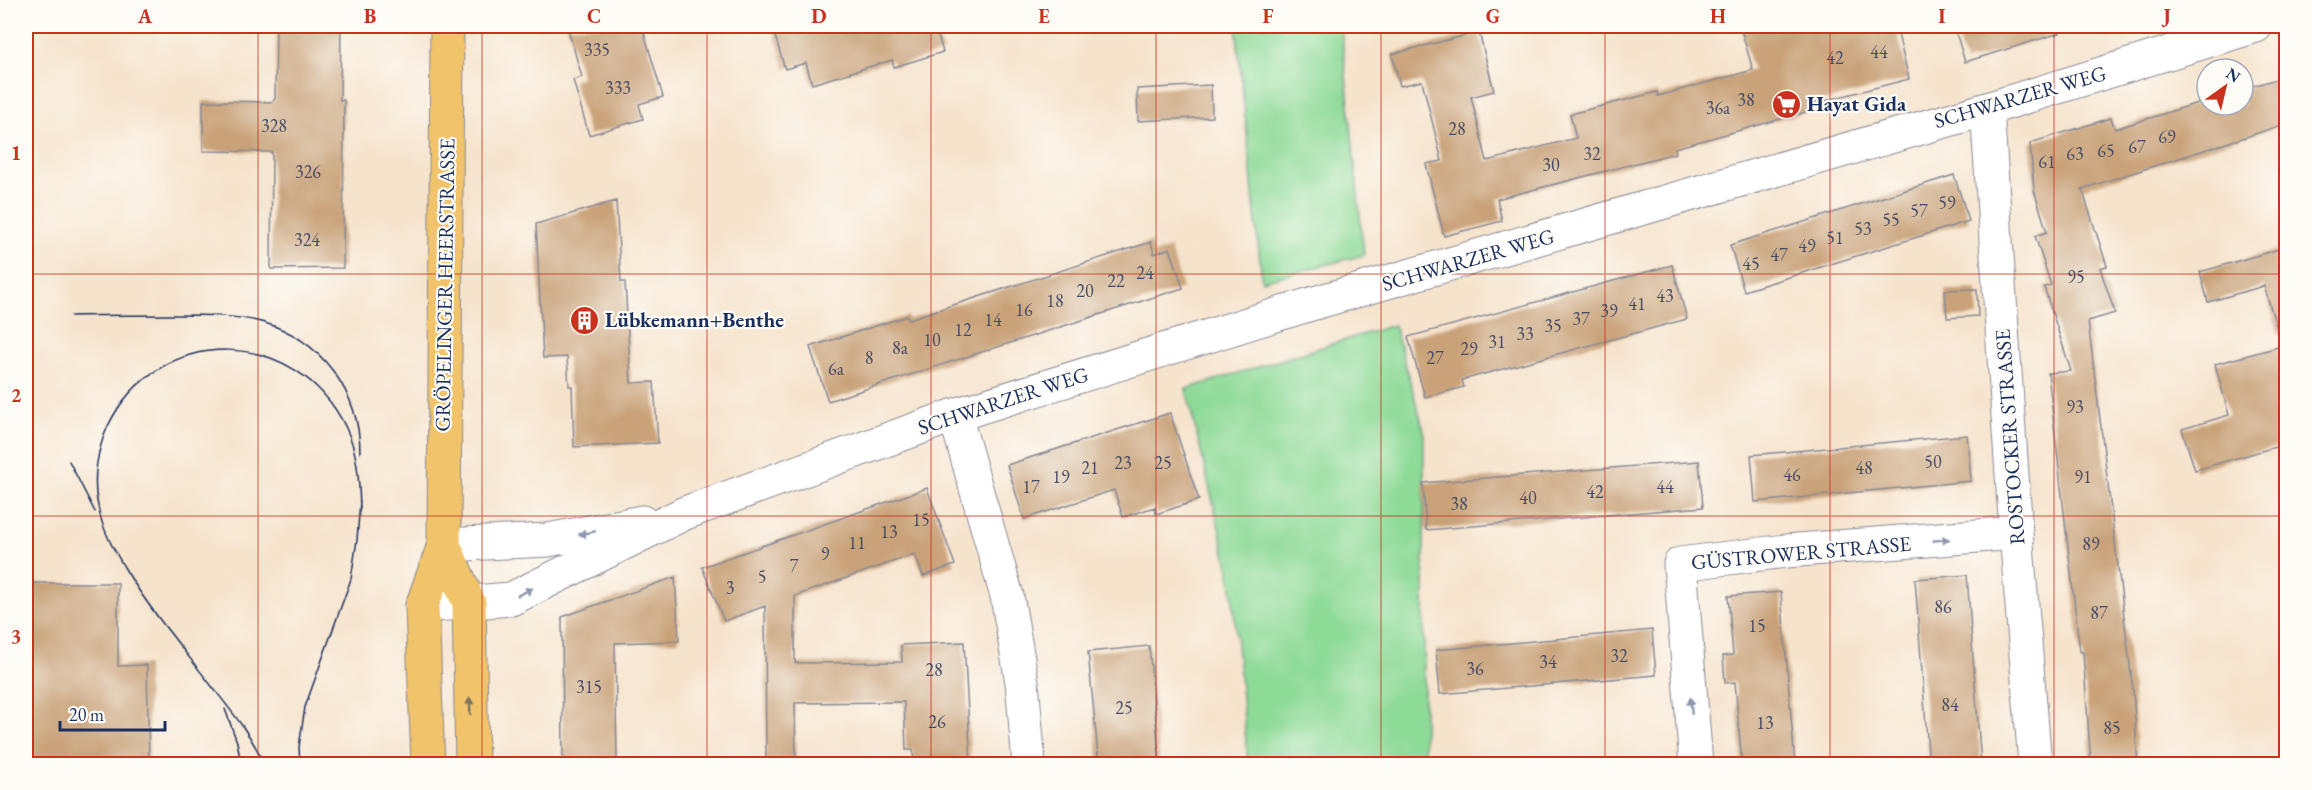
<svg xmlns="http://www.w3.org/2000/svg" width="2312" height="790" viewBox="0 0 2312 790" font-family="'EB Garamond',serif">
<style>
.green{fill:#8eda97;stroke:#54847a;stroke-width:1.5}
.building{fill:#c9a279}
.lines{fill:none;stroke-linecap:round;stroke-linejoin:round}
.minor-casing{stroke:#888995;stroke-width:35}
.major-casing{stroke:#888995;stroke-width:35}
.minor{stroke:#fff;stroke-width:33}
.major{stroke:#f1c36a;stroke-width:33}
.tram{stroke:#1b2f5e;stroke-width:1.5}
.oneway{fill:#8d97ae}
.oneway2{fill:#7b7263}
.grid{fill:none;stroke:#c8321e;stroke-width:1.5;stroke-opacity:0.55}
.labels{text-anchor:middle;stroke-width:4.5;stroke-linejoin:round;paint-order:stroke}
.number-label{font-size:18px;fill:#464c65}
.street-label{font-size:21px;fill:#1b2f5e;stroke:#fdfcf7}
.poi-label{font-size:21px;font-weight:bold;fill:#1b2f5e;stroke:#fdfcf7;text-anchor:start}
.neatline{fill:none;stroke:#c8321e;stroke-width:2}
.grid-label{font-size:20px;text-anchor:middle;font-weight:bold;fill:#c8321e}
</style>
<rect width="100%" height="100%" fill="#fdfcf7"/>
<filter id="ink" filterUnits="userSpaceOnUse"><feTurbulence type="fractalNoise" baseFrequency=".0167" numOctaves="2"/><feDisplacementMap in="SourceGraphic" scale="12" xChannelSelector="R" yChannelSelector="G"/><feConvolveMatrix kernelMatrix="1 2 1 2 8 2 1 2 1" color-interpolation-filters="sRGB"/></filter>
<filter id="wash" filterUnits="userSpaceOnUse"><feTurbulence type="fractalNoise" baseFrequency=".008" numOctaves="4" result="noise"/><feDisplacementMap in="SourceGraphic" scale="24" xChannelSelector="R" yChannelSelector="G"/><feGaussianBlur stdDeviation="1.35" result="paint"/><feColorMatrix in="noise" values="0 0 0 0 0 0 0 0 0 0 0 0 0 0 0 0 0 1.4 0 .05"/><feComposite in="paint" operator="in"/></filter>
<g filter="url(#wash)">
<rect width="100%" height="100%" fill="#f6e3cc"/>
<path class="green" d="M1236,26h105l23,229 -102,26z
M1394,325l30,106v333h-176l-17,-186 -45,-189z"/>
<g id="blocks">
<path class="building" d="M276,26l65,1 -1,73h4l-1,168 -72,1 1,-117 -69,-1v-50l69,1 3,-3z
M567,26h75l21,71 -24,7 4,15 -54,16 -16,-55 9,-3z
M772,26h163l8,26 -49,15 -2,-7 -80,24 -6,-21 -21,6z
M1740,26h156l13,53 -97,25 1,6 -138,38 1,5 -179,46 5,22 -58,15 -18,-72 16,-3 -20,-80 -22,5 -8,-32 87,-22 15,59 -23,6 16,64 89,-23 -6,-24 87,-22 1,4 95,-26z
M1954,26h105l1,7 -95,29z
M2286,76v48l-204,65 25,77 -7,2 15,45 -27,8 45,369 5,75h-47l-8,-113h-3l-32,-279 23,-2 -27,-84 7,-2 -16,-49 12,-4 -13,-42 -4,-47 81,-25 4,11 92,-29v5h36v-16z
M1211,85l1,32 -74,4 -1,-32z
M1954,175l15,46 -225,70 -14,-46z
M616,201l5,81h4l6,101 23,-1 4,61 -84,4 -2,-61h-3l-2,-29 -24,1 -7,-134z
M1151,242l3,12 16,-6 13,40 -355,113 -18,-54 97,-31 2,3z
M2286,247v88l-7,1 -15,-50 -56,16 -8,-30z
M1672,265l15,54 -225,61 2,7 -39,10 -17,-60z
M1977,289l1,27 -31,2 -2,-28z
M2286,345v99l-91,26 -13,-41 47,-14 -14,-51z
M1170,413l29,87 -43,14 -1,-7 -32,10 -9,-27 -90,29 -17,-54z
M1967,435l4,46 -216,21 -4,-47z
M1699,461l4,46 -277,23 -3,-47z
M927,488l28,77 -32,11 -8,-22 -120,42v67l107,-1 -1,-17 63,-3 7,123h-57l-1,-15h-7l-2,-48 -109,1 1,62h-30l-1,-159 -41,15 -22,-54z
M1967,575l14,190h-52l-14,-186z
M675,577l4,64 -64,2 2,122h-54l-1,-148z
M26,583h92v83l29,-1 2,100h-123z
M1781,592l14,173h-53l-7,-83 -10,1 -2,-27 10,-1 -5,-59z
M1652,630l4,45 -216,19 -4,-44z
M1149,646l11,119h-61l-11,-113z"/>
</g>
</g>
<g filter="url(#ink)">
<use href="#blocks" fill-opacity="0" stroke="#888995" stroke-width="1.5"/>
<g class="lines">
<defs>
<path id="minor" d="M1987,109l29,424 19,231
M955,415l52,181 15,86 7,82
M444,545l104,-5 94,-18
M422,606l89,-7 174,-86 270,-98 356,-111 676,-195 269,-83
M1696,764l-16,-200 106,-13 230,-18"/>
<path id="major" d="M444,545l25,58 3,161
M428,764l-6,-158 22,-61 3,-519"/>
</defs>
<use href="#minor" class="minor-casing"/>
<use href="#major" class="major-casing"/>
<use href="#minor" class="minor"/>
<use href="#major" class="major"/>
<path class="tram" d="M71,316c34,-1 68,-1 101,-1 65,0 119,0 161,56 18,24 27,53 27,82
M69,461l26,51
M225,709l12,33 4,22
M264,764c-12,-28 -31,-51 -50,-75 -30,-39 -61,-75 -87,-117 -12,-20 -25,-42 -29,-66 -6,-26 -1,-56 10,-80 50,-103 189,-100 238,2 12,24 13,53 14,80
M300,764l-1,-17 6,-40 46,-128 6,-39 3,-39"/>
</g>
<defs><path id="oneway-solid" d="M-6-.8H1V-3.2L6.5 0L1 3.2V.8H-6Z" transform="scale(1.5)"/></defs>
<g class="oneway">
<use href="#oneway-solid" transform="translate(587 533) rotate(169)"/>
<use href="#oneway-solid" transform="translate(1941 540) rotate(-5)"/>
<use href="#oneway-solid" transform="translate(525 592) rotate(-26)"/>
<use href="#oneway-solid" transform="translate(1691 706) rotate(-95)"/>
</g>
<use class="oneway2" href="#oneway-solid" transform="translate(470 706) rotate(-92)"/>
</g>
<path class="grid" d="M258,26v738M482,26v738M707,26v738M931,26v738M1156,26v738M1381,26v738M1605,26v738M1830,26v738M2054,26v738M26,274h2260M26,516h2260"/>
<defs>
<symbol id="supermarket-disc" viewBox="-11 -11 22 22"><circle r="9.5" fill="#c8321e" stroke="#fdfcf7"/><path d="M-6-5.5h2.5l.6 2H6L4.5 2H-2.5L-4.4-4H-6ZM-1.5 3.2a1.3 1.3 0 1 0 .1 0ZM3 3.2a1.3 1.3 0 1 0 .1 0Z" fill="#fff"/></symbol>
<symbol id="building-disc" viewBox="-11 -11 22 22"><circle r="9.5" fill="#c8321e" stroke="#fdfcf7"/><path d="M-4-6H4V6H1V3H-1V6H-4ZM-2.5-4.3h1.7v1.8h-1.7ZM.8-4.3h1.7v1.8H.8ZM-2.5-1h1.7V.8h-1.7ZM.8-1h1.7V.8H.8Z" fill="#fff"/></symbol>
</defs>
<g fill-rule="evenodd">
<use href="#supermarket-disc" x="1770" y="88" width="33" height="33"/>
<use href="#building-disc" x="568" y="304" width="33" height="33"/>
</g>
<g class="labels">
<g class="number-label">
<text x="597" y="56">335</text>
<text x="1879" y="58">44</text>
<text x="1835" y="64">42</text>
<text x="618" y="94">333</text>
<text x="1746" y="106">38</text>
<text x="1718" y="114">36a</text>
<text x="274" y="132">328</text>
<text x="1457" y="135">28</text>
<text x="2167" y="143">69</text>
<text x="2137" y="153">67</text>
<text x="2106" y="157">65</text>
<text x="1592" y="160">32</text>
<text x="2075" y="160">63</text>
<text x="2047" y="168">61</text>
<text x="1551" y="171">30</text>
<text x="308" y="178">326</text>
<text x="1947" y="209">59</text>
<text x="1919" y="217">57</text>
<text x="1891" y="226">55</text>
<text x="1863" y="235">53</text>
<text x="1835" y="244">51</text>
<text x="307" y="246">324</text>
<text x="1807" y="252">49</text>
<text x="1779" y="261">47</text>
<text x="1751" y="270">45</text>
<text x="1145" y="279">24</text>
<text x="2076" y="283">95</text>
<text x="1116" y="287">22</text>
<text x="1085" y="297">20</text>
<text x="1665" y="302">43</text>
<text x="1055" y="307">18</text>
<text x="1637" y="310">41</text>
<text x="1024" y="316">16</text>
<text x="1609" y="317">39</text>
<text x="1581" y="325">37</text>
<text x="993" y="326">14</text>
<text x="1553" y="332">35</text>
<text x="963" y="336">12</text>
<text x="1525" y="340">33</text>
<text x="932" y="346">10</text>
<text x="1497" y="348">31</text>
<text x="900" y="354">8a</text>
<text x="1469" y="355">29</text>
<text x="869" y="364">8</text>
<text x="1435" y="364">27</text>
<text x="836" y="375">6a</text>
<text x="2075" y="413">93</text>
<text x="1933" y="468">50</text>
<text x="1123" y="469">23</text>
<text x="1163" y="469">25</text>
<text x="1090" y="474">21</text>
<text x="1864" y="474">48</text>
<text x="1792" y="481">46</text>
<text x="1061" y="483">19</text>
<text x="2083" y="483">91</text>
<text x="1031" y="493">17</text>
<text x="1665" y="493">44</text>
<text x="1595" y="498">42</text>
<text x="1528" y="504">40</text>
<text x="1459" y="510">38</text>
<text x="921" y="526">15</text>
<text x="889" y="538">13</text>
<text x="857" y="549">11</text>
<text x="2091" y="550">89</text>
<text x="825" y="560">9</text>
<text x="794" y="572">7</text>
<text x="762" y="583">5</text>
<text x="730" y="594">3</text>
<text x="1943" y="613">86</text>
<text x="2099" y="619">87</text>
<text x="1757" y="632">15</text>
<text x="1619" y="662">32</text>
<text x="1548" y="668">34</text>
<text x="1475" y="675">36</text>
<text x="934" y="676">28</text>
<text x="589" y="693">315</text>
<text x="1950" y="711">84</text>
<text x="1124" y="714">25</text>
<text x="937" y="728">26</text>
<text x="1765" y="729">13</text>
<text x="2112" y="734">85</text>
</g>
<g class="street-label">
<text transform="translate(2020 97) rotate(-16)" y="7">SCHWARZER WEG</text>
<text transform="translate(1468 260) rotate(-16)" y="7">SCHWARZER WEG</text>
<text transform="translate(445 285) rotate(-89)" y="7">GRÖPELINGER HEERSTRASSE</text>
<text transform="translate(1003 401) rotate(-18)" y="7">SCHWARZER WEG</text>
<text transform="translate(2010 437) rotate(-94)" y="7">ROSTOCKER STRASSE</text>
<text transform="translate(1801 553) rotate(-5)" y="7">GÜSTROWER STRASSE</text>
</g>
<g class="poi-label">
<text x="1807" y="111">Hayat Gida</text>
<text x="605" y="327">Lübkemann+Benthe</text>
</g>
</g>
<rect width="2312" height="790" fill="none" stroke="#fdfcf7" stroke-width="66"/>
<g transform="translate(2225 87) rotate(34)"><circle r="28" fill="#fdfcf7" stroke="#a3aaba" stroke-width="1.5"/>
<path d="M0-4.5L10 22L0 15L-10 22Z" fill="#c8321e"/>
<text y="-9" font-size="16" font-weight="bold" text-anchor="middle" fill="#1b2f5e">N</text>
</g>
<path d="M60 721v9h105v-9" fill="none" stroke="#1b2f5e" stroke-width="3"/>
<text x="69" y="721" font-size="18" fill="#1b2f5e" stroke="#fdfcf7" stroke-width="4.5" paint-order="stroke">20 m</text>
<rect x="33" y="33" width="2246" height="724" class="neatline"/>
<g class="grid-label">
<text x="145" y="23">A</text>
<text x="370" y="23">B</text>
<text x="594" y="23">C</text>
<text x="819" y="23">D</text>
<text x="1044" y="23">E</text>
<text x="1268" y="23">F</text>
<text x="1493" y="23">G</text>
<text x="1718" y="23">H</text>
<text x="1942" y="23">I</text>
<text x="2167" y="23">J</text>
<text x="16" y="160">1</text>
<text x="16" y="402">2</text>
<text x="16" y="643">3</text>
</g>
</svg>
